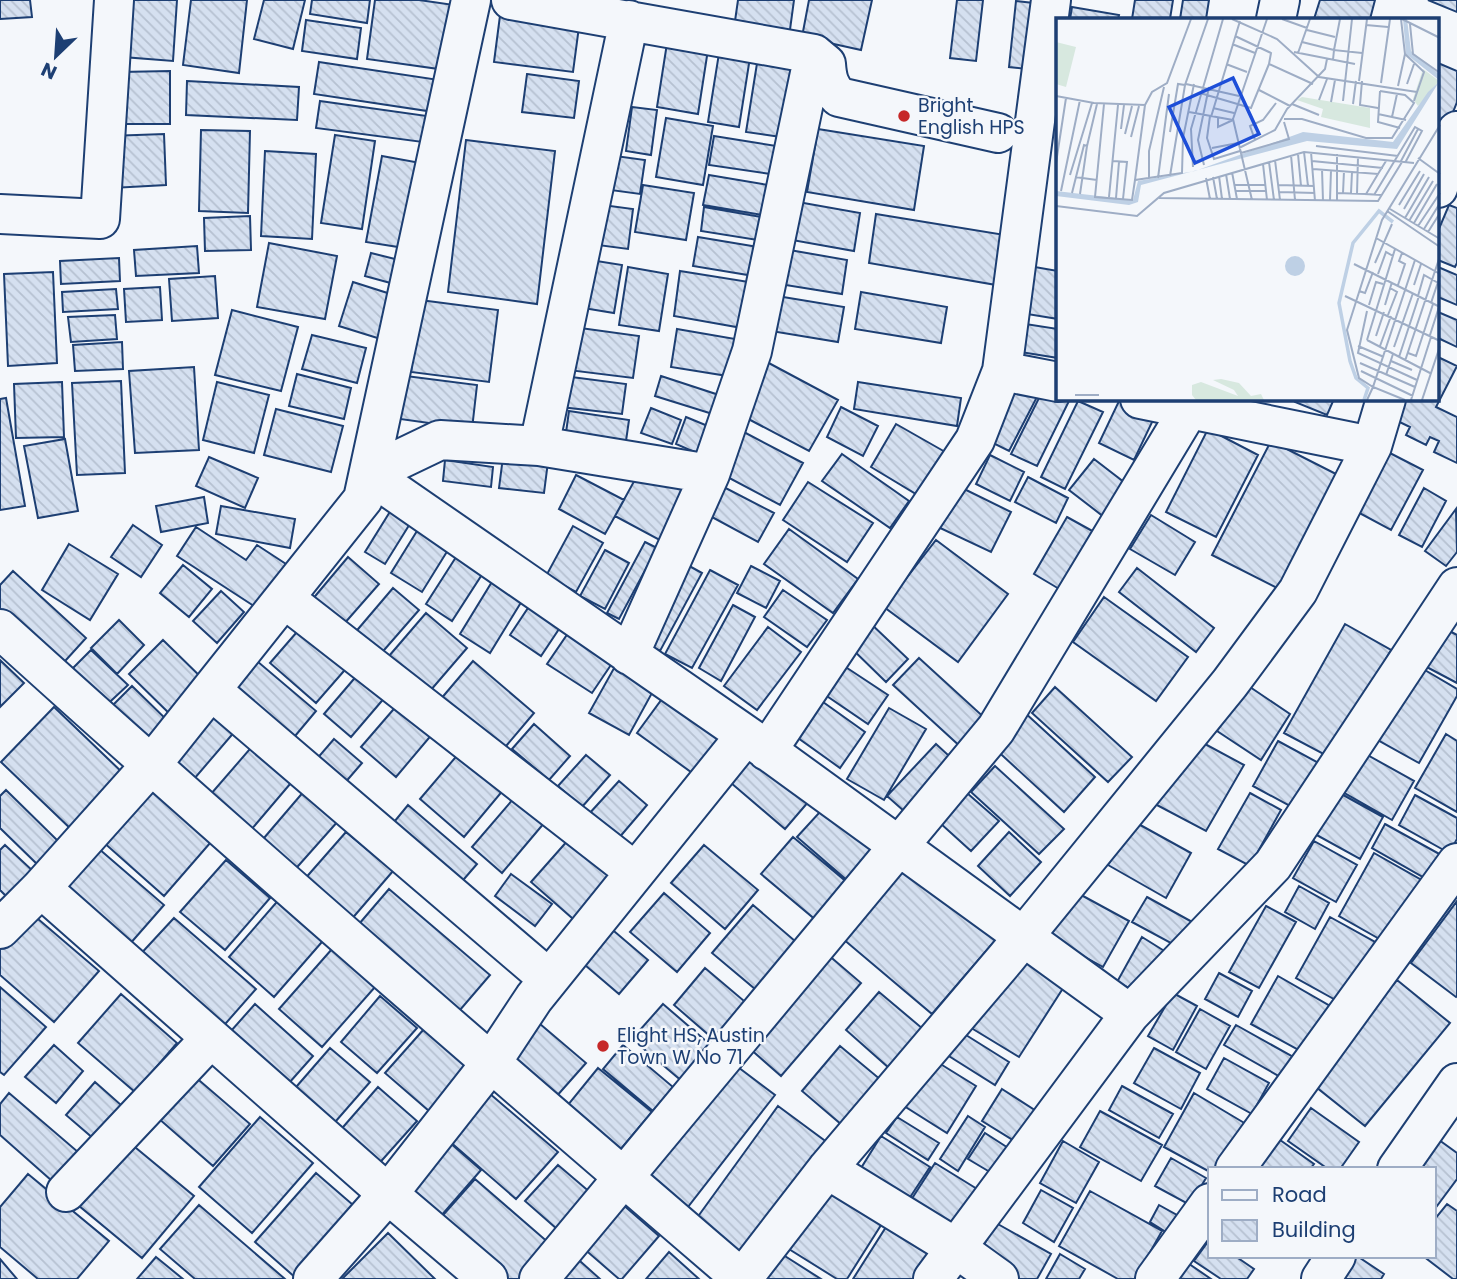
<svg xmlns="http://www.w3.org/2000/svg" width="1457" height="1279" viewBox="0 0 1457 1279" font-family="Poppins,sans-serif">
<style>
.building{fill:url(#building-back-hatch);stroke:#1d3f73;stroke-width:2}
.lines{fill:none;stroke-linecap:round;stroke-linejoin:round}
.minor-casing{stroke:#1d3f73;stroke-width:42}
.minor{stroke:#f4f7fb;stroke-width:38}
.poi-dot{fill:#c62828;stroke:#f4f7fb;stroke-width:2.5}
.labels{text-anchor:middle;stroke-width:5;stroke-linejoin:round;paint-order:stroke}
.poi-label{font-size:19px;fill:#1d3f73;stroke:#f4f7fb;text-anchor:start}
.inset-river{fill:none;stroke:#bed0e5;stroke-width:3.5}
.inset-road{fill:none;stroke:#9eadc5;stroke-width:2}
.view{fill:#1d4ed8;fill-opacity:0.15;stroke:#1d4ed8;stroke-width:3.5}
.inset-edge{fill:none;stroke:#1d3f73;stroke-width:3.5}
</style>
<defs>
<pattern id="building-back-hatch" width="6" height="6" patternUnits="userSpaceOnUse" patternTransform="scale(1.75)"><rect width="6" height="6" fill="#d5e0f0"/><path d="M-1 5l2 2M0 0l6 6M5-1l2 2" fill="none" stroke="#b6c1d1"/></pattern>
</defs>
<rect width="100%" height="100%" fill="#f4f7fb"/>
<path class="building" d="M0,0h30l2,17 -32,2z
M128,0h49l-4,61 -50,-4z
M191,0h56l-8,73 -56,-8z
M264,0h41l-12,49 -39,-10z
M312,0h58l-3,23 -57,-9z
M375,0h44l35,5 -8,65 -79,-11z
M738,0h56l-5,37 -55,-9z
M809,0h63l-11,50 -59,-13z
M957,0h26l-7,61 -26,-3z
M1135,0h38l-3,19h-38z
M1183,0h26l-3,19h-26z
M1320,0h55l-5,19h-56z
M1428,0h29v12z
M1016,1l26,3 -7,66 -26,-3z
M1072,7l47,8 -1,4h-48z
M501,8l79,11 -7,53 -79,-10z
M306,20l55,8 -4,31 -55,-8z
M668,37l41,6 -11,71 -41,-7z
M720,47l31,4 -12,76 -31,-5z
M759,51l49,9 -13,79 -49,-7z
M319,62l120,18 -5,32 -120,-18z
M1438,63l19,8v31l-14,35 -5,-2z
M170,71v53h-50v-52z
M527,74l52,7 -5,37 -52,-6z
M187,81l112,6 -2,33 -111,-5z
M320,101l114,16 -4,26 -114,-15z
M632,107l25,3 -6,45 -25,-4z
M666,118l47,8 -10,59 -47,-8z
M818,129l106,17 -10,64 -107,-18z
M201,130l49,1 -2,82 -49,-2z
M164,134l2,51 -54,3 -3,-52z
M335,135l40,6 -13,88 -41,-6z
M714,136l75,12 -5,28 -75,-11z
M466,140l89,11 -18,153 -89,-12z
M265,151l51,3 -4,85 -51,-3z
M608,155l37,5 -5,34 -37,-5z
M382,156l44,8 -15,85 -45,-7z
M709,175l65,11 -5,30 -66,-11z
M643,185l51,8 -8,47 -51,-8z
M798,202l62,11 -6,38 -62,-11z
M595,204l38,5 -5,40 -38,-5z
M1449,205l8,3v55l-2,4 -17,-7v-29z
M704,207l69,12 -3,23 -69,-11z
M876,214l135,22 -9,50 -133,-23z
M250,216l1,34 -46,1 -1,-33z
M698,237l66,11 -4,29 -67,-11z
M269,243l68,13 -12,63 -68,-12z
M197,246l2,27 -63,3 -2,-26z
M778,248l69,12 -5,34 -69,-11z
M371,253l40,10 -6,24 -40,-11z
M119,258l1,23 -59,3 -1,-23z
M584,259l38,6 -8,48 -37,-6z
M1029,266l29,5v48l-37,-6z
M628,267l40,7 -9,57 -40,-6z
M1438,267l19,8v30l-19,-8z
M680,271l69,11 -7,46 -68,-12z
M53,272l4,91 -49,3 -4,-92z
M215,276l3,42 -46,3 -3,-42z
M353,282l47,15 -13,44 -48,-15z
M160,287l2,33 -36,2 -2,-33z
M116,289l2,20 -55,3 -1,-20z
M861,292l86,15 -6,36 -86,-14z
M771,295l73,12 -6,35 -73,-12z
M420,300l78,10 -9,72 -78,-10z
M232,310l66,17 -17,64 -66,-16z
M1438,312l19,8v27l-19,-9z
M115,315l2,24 -46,3 -3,-25z
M1019,323l39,6v29l-44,-7z
M573,327l66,9 -6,42 -65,-8z
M677,329l64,11 -7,37 -63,-10z
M312,335l54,13 -9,35 -55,-14z
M122,342l1,27 -48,2 -2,-26z
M1438,357l19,9 -21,41 21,10v46l-23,-11 5,-11 -9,-4 -4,8 -20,-10 4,-8 -25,-12 8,-16h45z
M765,361l73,39 -29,51 -72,-38z
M194,367l5,83 -64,3 -6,-82z
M297,374l54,14 -7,31 -55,-13z
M398,375l79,10 -5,44 -79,-11z
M556,375l70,9 -4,30 -70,-8z
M661,376l64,21 -6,19 -64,-20z
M121,381l4,92 -48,2 -5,-92z
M1011,381l27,14 -29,56 -26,-13z
M62,382l2,55 -48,1 -2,-54z
M217,382l52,13 -15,58 -51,-13z
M858,382l103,16 -4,28 -103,-17z
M1044,388l14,11 11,2 -32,65 -26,-12z
M6,398l19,108 -25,4v-111z
M1296,399h38l-7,16 -32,-13z
M1078,401l25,11 -38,77 -24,-12z
M1119,401l35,17 -20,42 -35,-17z
M841,407l37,19 -15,30 -36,-19z
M651,408l30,12 -9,24 -31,-11z
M276,409l67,17 -12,46 -67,-17z
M569,411l60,9 -5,35 -60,-8z
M686,417l34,14 -12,27 -32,-14z
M896,424l51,29 -26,44 -50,-30z
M1208,429l50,26 -42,82 -50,-25z
M740,430l63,33 -23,42 -62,-33z
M65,439l13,72 -40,7 -14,-72z
M1271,441l67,34 -59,114 -67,-34z
M504,449l45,5 -5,39 -45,-5z
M1384,450l39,20 -32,60 -39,-21z
M842,454l67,47 -19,27 -68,-47z
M990,455l34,17 -14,29 -34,-17z
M209,457l49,21 -13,30 -49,-22z
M1094,459l35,27 -25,31 -35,-27z
M445,460l48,7 -2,20 -48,-6z
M643,465l52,28 -28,51 -52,-28z
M576,475l48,25 -19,34 -46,-25z
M1028,477l40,21 -12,25 -41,-21z
M714,482l60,31 -16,29 -59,-32z
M808,482l65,41 -26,39 -64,-42z
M958,486l53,26 -20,40 -53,-25z
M1424,488l22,13 -24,46 -23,-12z
M204,497l4,26 -47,9 -5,-26z
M396,502l20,12 -31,50 -20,-12z
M221,506l74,13 -5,29 -74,-14z
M1456,509l1,43 -11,14 -21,-15z
M1151,515l44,27 -20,33 -45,-26z
M1067,517l38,21 -34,58 -37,-22z
M425,518l31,19 -34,55 -31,-19z
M133,525l29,20 -21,32 -30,-20z
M573,526l30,17 -27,49 -30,-16z
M196,527l50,33 11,-15 29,19 -29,44 -80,-52z
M789,529l69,50 -25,34 -69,-49z
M936,540l72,54 -50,68 -74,-55z
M645,542l12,6 -38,71 -12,-6z
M465,543l27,16 -40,62 -26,-17z
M69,544l49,30 -28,46 -48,-30z
M605,550l24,13 -24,46 -25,-13z
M348,557l31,27 -43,49 -30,-26z
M682,562l20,11 -42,78 -20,-11z
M183,565l29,24 -23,28 -29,-24z
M751,566l29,15 -14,27 -29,-15z
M1137,568l77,60 -18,24 -77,-60z
M710,570l28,15 -46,83 -27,-14z
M13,571l73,67 -30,33 -56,-52v-34z
M498,572l30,19 -38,62 -30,-19z
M393,588l26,22 -41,47 -25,-22z
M783,590l44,30 -20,27 -43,-30z
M221,591l23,21 -27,31 -24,-22z
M536,596l31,21 -26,39 -31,-21z
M1104,597l84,60 -32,44 -83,-59z
M733,605l22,12 -34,64 -22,-13z
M426,613l41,35 -43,50 -41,-35z
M119,620l25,25 -27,29 -26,-26z
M868,621l40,38 -22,23 -39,-38z
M575,623l44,30 -27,40 -45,-29z
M1345,624l46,26 -60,108 -47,-25z
M303,625l47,39 -34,39 -46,-40z
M768,627l33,25 -44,58 -33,-24z
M1442,627l15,8v48l-36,-19z
M163,640l46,45 -34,34 -46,-45z
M91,650l37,35 -29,27 -35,-35z
M251,656l65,55 -31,37 -65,-55z
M919,658l69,63 -25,28 -70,-64z
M0,660l24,23 -24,24z
M473,661l61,52 -33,39 -61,-52z
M618,661l40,21 -29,53 -40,-22z
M838,662l50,33 -20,29 -50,-34z
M365,666l27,23 -41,48 -27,-23z
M1418,666l39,23v7l-38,67 -43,-24z
M1247,685l43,29 -29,46 -44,-29z
M132,686l41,40 -26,28 -42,-41z
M1055,687l77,70 -24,25 -76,-69z
M670,688l64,49 -32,43 -65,-47z
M405,696l34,30 -43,51 -35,-30z
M816,697l49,35 -25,36 -49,-35z
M216,701l26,22 -54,63 -26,-22z
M54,707l72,69 -53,55 -72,-69z
M889,708l37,21 -42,71 -37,-21z
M1023,711l72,66 -31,35 -72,-66z
M534,724l36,32 -21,24 -37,-31z
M1446,734l11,7v71l-42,-24z
M1192,737l52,28 -38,66 -51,-27z
M334,739l28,24 -25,29 -28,-24z
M1278,741l48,26 -25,45 -48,-26z
M256,742l40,35 -51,60 -41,-35z
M936,744l25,23 -48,52 -26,-23z
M466,745l44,37 -46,55 -44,-38z
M1355,748l59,33 -22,39 -58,-33z
M748,749l61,52 -24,28 -61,-52z
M586,755l24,20 -28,32 -24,-21z
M995,766l69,63 -25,25 -68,-62z
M155,781l62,54 -53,61 -62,-55z
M619,781l28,24 -29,34 -30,-24z
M6,790l53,52 -22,22 -37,-36v-32z
M305,790l34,30 -48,54 -33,-29z
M520,791l30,25 -48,57 -30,-26z
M1336,791l47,26 -23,42 -47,-26z
M967,793l32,28 -28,30 -31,-28z
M1250,793l31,17 -31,56 -32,-17z
M1415,795l42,23v21l-8,14 -50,-28z
M829,802l61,46 -34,40 -59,-51z
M408,805l69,59 -19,22 -68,-59z
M1133,821l58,32 -25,45 -58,-33z
M1385,824l58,32 -13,25 -58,-33z
M577,830l49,42 -46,53 -49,-43z
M346,832l47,39 -43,50 -47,-40z
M1009,832l32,30 -31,34 -32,-30z
M793,837l62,52 -32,37 -62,-52z
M1314,841l43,24 -21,37 -43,-24z
M91,842l73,63 -42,48 -73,-63z
M5,845l30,28 -26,26 -9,-9v-40z
M704,845l54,45 -33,39 -54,-46z
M1374,853l51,29 -35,63 -51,-29z
M226,860l44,38 -45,52 -45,-38z
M910,860l89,76 -67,78 -89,-75z
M511,874l41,30 -17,22 -40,-30z
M1299,886l30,17 -14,26 -30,-17z
M389,889l101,86 -36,42 -101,-86z
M1072,890l57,31 -26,46 -56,-31z
M664,893l46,40 -33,39 -47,-40z
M282,896l46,39 -54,62 -45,-40z
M1147,897l47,26 -14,25 -48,-26z
M1457,901v95l-1,1 -45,-34z
M753,905l49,42 -41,47 -49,-41z
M1266,906l30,16 -37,66 -30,-16z
M31,913l68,58 -45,51 -54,-47v-27z
M1330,917l45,25 -34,61 -45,-25z
M174,918l82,71 -37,42 -83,-72z
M608,926l40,34 -29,34 -40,-34z
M1142,937l24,15 -24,43 -25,-13z
M819,947l42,36 -80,93 -41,-36z
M332,949l43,38 -53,60 -43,-38z
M1016,950l51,32 -48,75 -51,-31z
M705,968l45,38 -32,37 -44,-38z
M1219,973l33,18 -14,26 -33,-18z
M1278,976l52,30 -26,47 -53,-29z
M1397,980l53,43 -85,103 -54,-43z
M0,987l46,40 -42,48 -4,-3z
M879,992l44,37 -34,39 -43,-38z
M1173,993l24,13 -24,44 -25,-14z
M121,994l56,49 -42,49 -57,-49z
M380,996l37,32 -40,45 -36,-31z
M255,1004l58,52 -32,36 -58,-52z
M663,1004l50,43 -30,35 -51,-43z
M1200,1009l30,17 -24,43 -30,-17z
M533,1018l53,45 -31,35 -53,-45z
M1236,1025l59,33 -11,21 -60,-34z
M424,1029l50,44 -38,44 -51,-44z
M958,1030l51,32 -14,23 -51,-32z
M54,1045l29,26 -27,32 -31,-26z
M623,1045l50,42 -20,24 -50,-42z
M840,1046l41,34 -39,45 -40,-34z
M330,1048l40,34 -41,47 -39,-35z
M1154,1048l46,25 -19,36 -47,-26z
M726,1058l49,37 -91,117 -48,-38z
M1224,1058l45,25 -17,31 -45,-25z
M934,1060l42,26 -29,47 -43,-27z
M598,1068l54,44 -32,38 -53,-44z
M186,1069l64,55 -37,42 -63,-55z
M95,1082l35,31 -29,32 -35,-30z
M1122,1086l51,28 -14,24 -50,-28z
M378,1087l39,34 -42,47 -38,-34z
M1002,1089l42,27 -20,31 -42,-26z
M9,1093l76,65 -25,30 -60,-53v-31z
M489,1093l69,59 -42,47 -68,-59z
M1194,1093l52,31 -25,45h-11v3l-46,-25z
M778,1106l50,37 -85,116 -49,-37z
M1311,1108l48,34 -19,27h-12l-40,-28z
M1100,1111l62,34 -21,36 -61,-34z
M968,1116l17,11 -27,44 -18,-12z
M260,1117l53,46 -61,70 -53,-46z
M897,1117l42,26 -11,17 -42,-27z
M1428,1132l29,21v26l-23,31v-41h-33z
M985,1133l31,20 -16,25 -32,-19z
M1273,1135l41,29 -4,5h-59z
M881,1136l49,31 -29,44 -48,-30z
M448,1141l33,29 -47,54 -34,-28z
M1063,1141l36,21 -23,41 -36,-20z
M130,1143l64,53 -52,62 -64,-53z
M1171,1158l35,20 -16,27 -35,-19z
M935,1163l47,29 -24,38 -47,-30z
M558,1165l40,34 -33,37 -40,-35z
M316,1173l44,38 -63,68 -42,-37z
M28,1174l81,67 -32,38h-39l-38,-32v-40z
M828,1176l60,38 -41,65h-10l-53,-33z
M475,1179l82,71 -25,29h-32l-64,-56z
M1041,1190l32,18 -19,34 -31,-19z
M1090,1191l72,40 -27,48h-17l-59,-33z
M621,1203l38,33 -37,43h-3l-37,-32z
M1447,1204l10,7v68h-4l-30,-23h11v-36z
M199,1205l86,74h-90l-35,-30z
M1159,1205l25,14 -10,18 -24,-15z
M893,1216l47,30 -20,33h-67z
M996,1223l55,31 -14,25h-31l-31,-18z
M388,1233l47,46h-93z
M1210,1239v17h25l19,13 -7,10h-26l-27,-18z
M777,1251l44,28h-62z
M669,1252l30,27h-53z
M571,1253l29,26h-52z
M1060,1254l25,15 -6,10h-33z
M1343,1256h14l27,18 -3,5h-54z
M156,1257l27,22h-46z
M0,1259l17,20h-17z
M1182,1259l29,20h-43z"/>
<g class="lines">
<defs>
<path id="minor" d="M511,0l303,54 12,10c1,14 3,23 13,33l159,36
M1276,19l4,-19
M1438,188l19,-57
M0,214l100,5 14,-219
M1002,371l56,11
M1140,399l232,47
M539,446l90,-426
M369,474l377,261 384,279
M369,474l71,-34 99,6 171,28 -81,181
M710,474l42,-123 62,-297
M285,599l349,272
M0,629c244,221 493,436 742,650
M211,690l338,289
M767,751l208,-311 27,-69 49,-371
M41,888l347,306 100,85
M0,929l41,-41 110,-123 212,-266 108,-499
M827,1169l129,79 43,31
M1235,1169l222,-306
M1397,1169l60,-86
M66,1192l145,-154
M313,1279l75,-85 103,-131 43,-65 212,-263
M539,1279l457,-550 193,-320 2,-10
M742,1279l85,-110 180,-212 223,-274 68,-92 74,-145 14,-47
M933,1279l197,-265 143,-149 184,-278
M1155,1279l55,-76
M1321,1279l15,-23"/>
</defs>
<use href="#minor" class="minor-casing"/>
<use href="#minor" class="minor"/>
</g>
<g class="poi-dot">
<circle cx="904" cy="116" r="7"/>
<circle cx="603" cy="1046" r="7"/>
</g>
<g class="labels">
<g class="poi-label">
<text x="918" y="112">Bright<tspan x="918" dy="22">English HPS</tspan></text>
<text x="617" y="1042">Elight HS, Austin<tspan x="617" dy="22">Town W No 71</tspan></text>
</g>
</g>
<g transform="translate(1056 18)">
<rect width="383" height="383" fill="#f4f7fb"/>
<path d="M367,51l16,12 -21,25 -5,-7zM246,79l68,11v20l-49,-11 2,-8 -26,-9z" fill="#d7e8df"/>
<path d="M0,24l20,5 -10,40 -10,-3zM165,361l18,4 12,13 10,-2 3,6h-68l-4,-5v-10l9,-3 37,14 -4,-6 -21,-10z" fill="#d7e8df"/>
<path d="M347,1h4l4,32 28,23v6l-33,-26zM383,64l-42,67 -90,-8 -166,44 -3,17 -9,3 -73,-9v-5l77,9 5,-19 57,-10 108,-39 90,10 35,-50zM229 248a10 10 0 1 1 20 0a10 10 0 1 1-20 0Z" fill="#bed0e5"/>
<path class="inset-river" d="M308,382l4,-12 -12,-10 -6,-17 -11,-58 14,-60 26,-32 14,11"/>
<path class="inset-road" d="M176,1l45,20 42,38 98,15M226,1l25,9M345,1l4,35 19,18 -10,29M346,1l38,19M354,6l3,30 27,19M310,7l22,2M251,12l28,7M179,18l36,17 -2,11 44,20M246,24l32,8 6,-31M176,26l23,9M238,34l61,12M242,35l12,-34M277,42l1,-10 28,3M170,46l21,8M303,63l8,-62M306,63l-2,24 18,3M325,65l9,-64M130,66l53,12M351,66l7,-20M342,68l7,-32M203,72l31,16M324,73l-2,31 22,6M144,75l51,15 18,-44M0,78l38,7 51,2 7,-13 15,-9 24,-64M263,82l8,-21M287,83l9,-82M275,84l4,-22M48,86l-9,93 37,3 3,-20M236,86l27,11M297,86l3,-23M89,87l-10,75 47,-7 1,-35 11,-54M157,90l21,5M133,94l44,8M322,96l28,6M154,98l-3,22 7,21 26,-8M155,99l29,-96M336,99l5,-23M162,100v9l15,-7M228,101h18l64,19h26l22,-35 -9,-8 -25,-4M65,111l3,-24M114,114l8,-48 7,1M69,116l7,-28M75,119l8,-31M199,122l-5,-14 13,-6 13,-17M31,128l10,-42M260,128l82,10M156,130l26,-5M183,130l36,-18 12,-21 38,-40 2,-10M248,134l4,34M255,134l4,49M185,135l48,-14 -5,-17M242,136l3,32M235,137l4,45M362,140l22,16M219,142l5,40M57,143l14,1 -4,37M256,143l71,7M345,143l17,-32M213,144l5,38M0,145l10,-65M207,146l4,36M148,147l-6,-25 11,-53M137,149l-2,-38 32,-110M257,151l65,5 8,-13M266,151l1,32M176,154l5,27M170,156l4,25M322,156l-12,20 16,1M14,157l22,-72M114,158l15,-91 23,-66M163,158l3,23M19,159l22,3M157,159l4,22M93,160v-27l15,-64M102,160l11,-84M150,160l4,21M178,167h32M222,167l36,1M5,173l19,-91M179,173h31M223,174l36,1M16,175l12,-48 3,1 -7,48M281,175l29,1M287,175l1,-22M295,175l1,-21M301,176l1,-37M318,177l41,-68 7,4 -17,32M53,179l9,-92M60,180l3,-36M103,180l219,3 24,-39M196,182l-19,-81 34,-100M274,182l1,-30M281,183v-47M343,187l21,-34M0,188l81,10 27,-23 140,-41 110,11M334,191l50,30M348,191l20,-35M331,193l53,36M349,200l24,-41M353,203l24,-40M358,205l23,-39M362,208l22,-33M368,211l16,-26M372,214l12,-19M320,220l64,36M319,245l17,-39M298,246l86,43M322,256l8,-22 7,4M342,267l7,-21 -6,-3 3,-8M358,267l7,-21M303,273l6,2 8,-21M289,278l95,45M362,278l6,-21 16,9M375,285l9,-27M313,287l7,-23 7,2M329,287l7,-23M311,293l-9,42 59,27M332,297l9,-23 -7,-4M374,317l9,-28M320,318l8,-24M311,322l28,-91M311,322l63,33M302,328l26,11M324,328l11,-30M338,329l19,-54M352,335l8,3 17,-52M343,339l20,-61M335,343l21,9M349,343l34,-102M304,345l55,24M305,353l52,25M330,357l7,-21M19,377h24M311,382l6,-13 -14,-9 -12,-48 35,-110 58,-95M349,382l-32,-13 42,-127M355,382l20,-63M366,382l18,-54"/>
<path class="view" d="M177,60l26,56 -64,29 -26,-56z"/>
<rect width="383" height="383" class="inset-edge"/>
</g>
<rect x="1208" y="1167" width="228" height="91" fill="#f4f7fb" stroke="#9eadc5" stroke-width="2"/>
<rect x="1222" y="1190" width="35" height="10" fill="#f4f7fb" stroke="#9eadc5" stroke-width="2"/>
<text x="1272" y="1202" font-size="21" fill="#1d3f73">Road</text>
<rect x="1222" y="1220" width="35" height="21" fill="url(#building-back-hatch)" stroke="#9eadc5" stroke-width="2"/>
<text x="1272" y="1237" font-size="21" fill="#1d3f73">Building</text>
<g transform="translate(56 56) rotate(205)" stroke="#f4f7fb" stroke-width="5" paint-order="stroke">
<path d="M0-5L12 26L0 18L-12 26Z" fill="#1d3f73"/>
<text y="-10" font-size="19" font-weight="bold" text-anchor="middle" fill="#1d3f73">N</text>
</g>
</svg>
